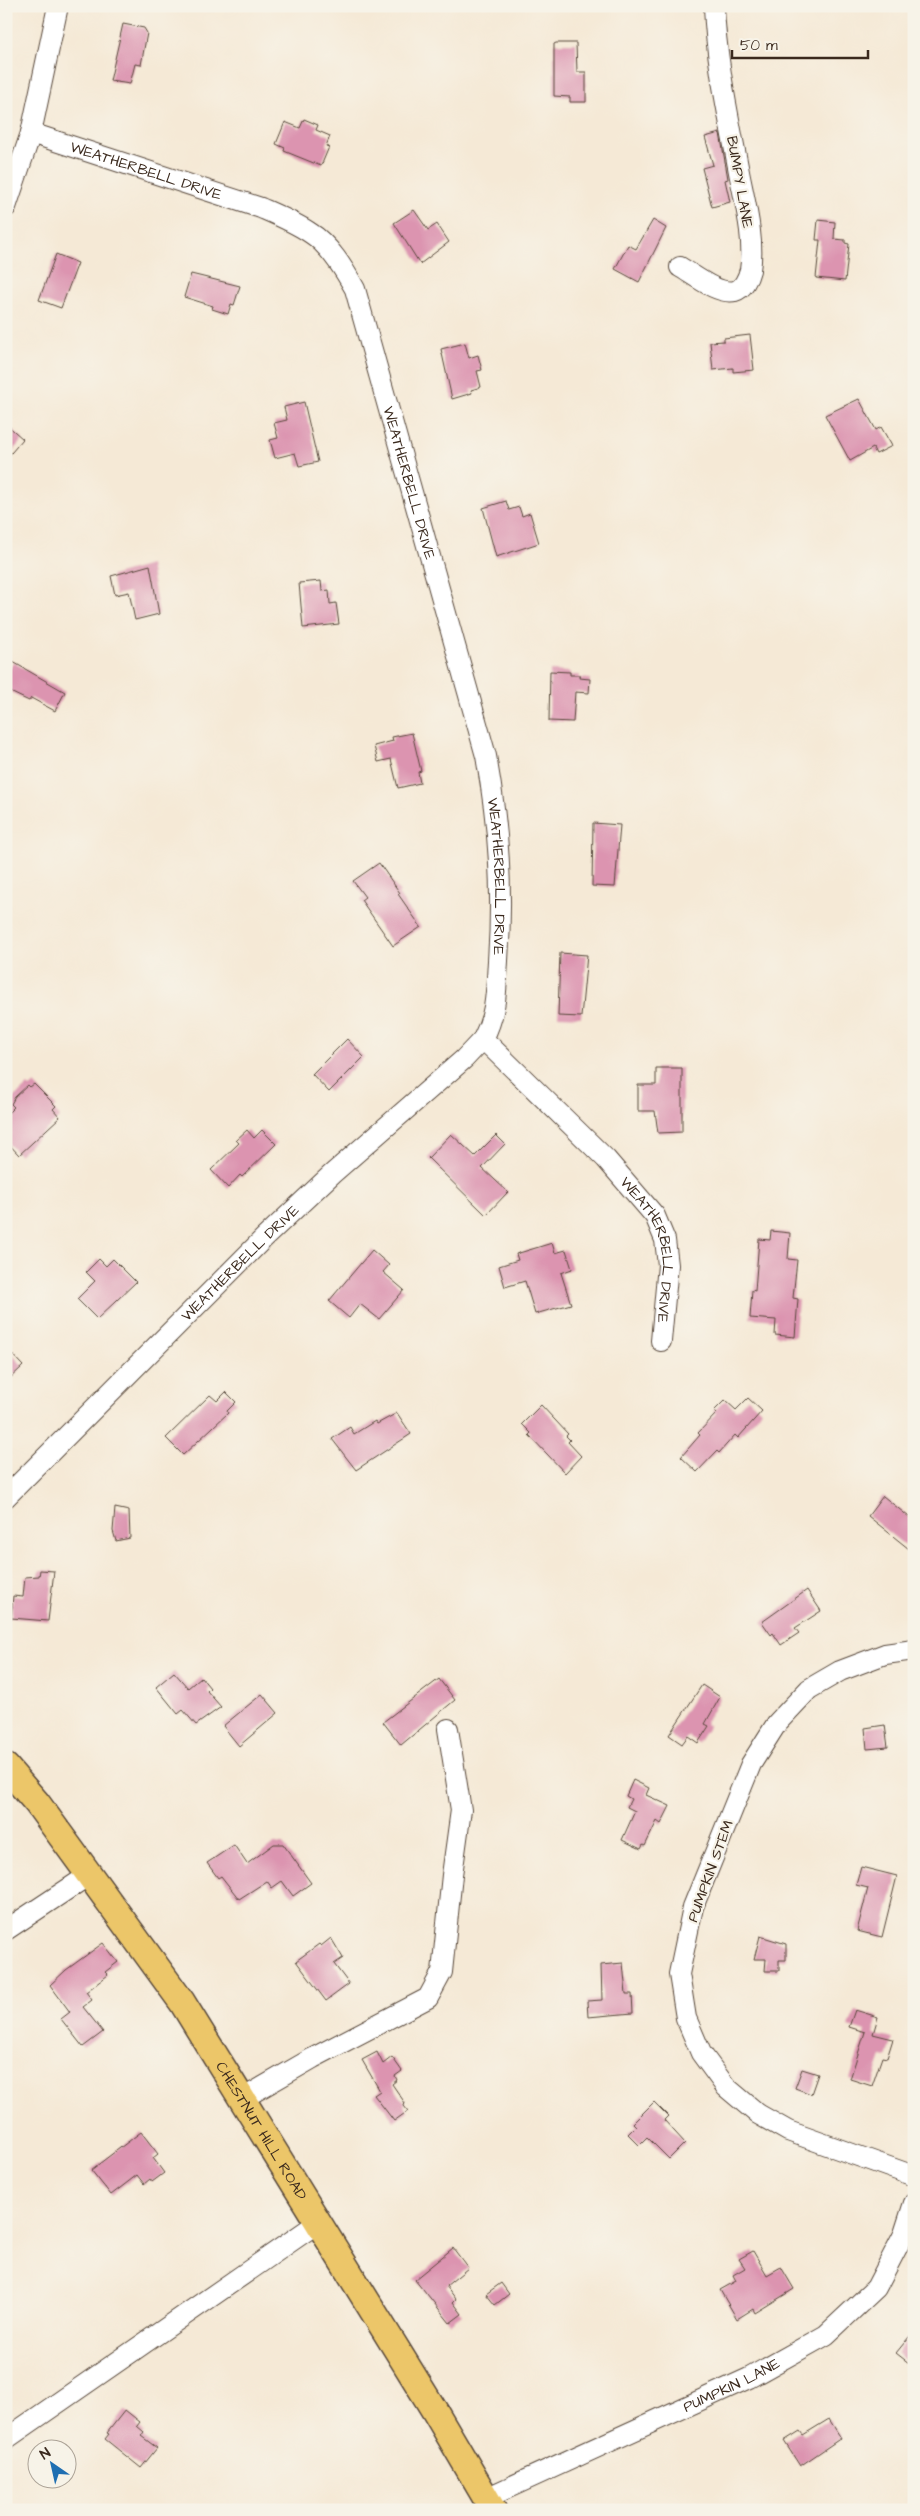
<svg xmlns="http://www.w3.org/2000/svg" width="920" height="2516" viewBox="0 0 920 2516" font-family="'Architects Daughter',sans-serif">
<style>
.building{fill:#dc94b0}
.lines{fill:none;stroke-linecap:round;stroke-linejoin:round}
.minor-casing{stroke:#57473a;stroke-width:22}
.major-casing{stroke:#57473a;stroke-width:29}
.minor{stroke:#fff;stroke-width:20}
.major{stroke:#ecc669;stroke-width:26}
.labels{text-anchor:middle;stroke-width:4.5;stroke-linejoin:round;paint-order:stroke}
.street-label{font-size:15px;fill:#3b2a1e;stroke:#f7f3e8}
</style>
<rect width="100%" height="100%" fill="#f7f3e8"/>
<filter id="ink" filterUnits="userSpaceOnUse"><feTurbulence type="fractalNoise" baseFrequency=".02" numOctaves="2"/><feDisplacementMap in="SourceGraphic" scale="10" xChannelSelector="R" yChannelSelector="G"/><feConvolveMatrix kernelMatrix="1 2 1 2 8 2 1 2 1" color-interpolation-filters="sRGB"/></filter>
<filter id="wash" filterUnits="userSpaceOnUse"><feTurbulence type="fractalNoise" baseFrequency=".0096" numOctaves="4" result="noise"/><feDisplacementMap in="SourceGraphic" scale="20" xChannelSelector="R" yChannelSelector="G"/><feGaussianBlur stdDeviation="1.12" result="paint"/><feColorMatrix in="noise" values="0 0 0 0 0 0 0 0 0 0 0 0 0 0 0 0 0 1.4 0 .05"/><feComposite in="paint" operator="in"/></filter>
<g filter="url(#wash)">
<rect width="100%" height="100%" fill="#f5e9d6"/>
<g id="blocks">
<path class="building" d="M123,24l21,4 3,5 -6,32 -6,-1 -5,20 -20,-3z
M556,43h20l1,29h9v30h-16v-5l-16,-1v-52z
M304,119l14,6 -2,5 14,6 -4,10 3,1 -8,19 -37,-15 1,-3 -9,-4 9,-22 15,6z
M720,133l8,46 -3,1 5,22 -18,5 -10,-39 11,-3 -8,-28z
M414,210l14,20 9,-6 12,18 -29,22 -26,-41z
M653,220l13,8 -27,54 -24,-13 13,-24 8,4z
M818,220l17,2 -1,17 11,1v3l4,1 -4,37 -29,-3 4,-38h-4z
M56,254l22,9 -17,45 -22,-8z
M191,274l49,12 -6,19 -3,-1 -3,10 -16,-5 1,-3 -29,-9z
M750,335l4,35 -21,2v-4l-20,2 -3,-28 14,-1v-3z
M465,343l4,15 9,-3 4,15 -5,1 4,16 -10,3 1,3 -20,6 -11,-50z
M859,399l17,31 5,-3 11,19 -16,8 -3,-6 -23,13 -25,-46z
M304,402l14,60 -19,4 -4,-13 -20,5 -5,-18 8,-2 -4,-15 13,-3 -3,-13z
M6,424l17,15 -17,20z
M506,501l3,9 10,-3 3,9 8,-3 9,30 -43,14 -13,-49z
M150,565l9,49 -24,6 -6,-28 -14,3 -4,-19z
M321,581l1,10 7,-1 1,14 6,-1 3,21 -36,4 -4,-45z
M13,662l52,30 -10,19 -24,-13 -2,3 -23,-11v-14z
M550,671l20,1v3h10l-1,3 11,1 -1,14 -14,-1 -2,30 -24,-1z
M412,733l9,38 -3,1 2,11 -22,5 -7,-29 -13,3 -4,-16 19,-5 -1,-4z
M593,823l27,2 -5,62 -23,-1z
M379,863l21,30 -2,1 23,33 -28,19 -32,-46 4,-3 -12,-16z
M560,953l27,2 -6,62 -23,-1z
M347,1039l17,18 -35,35 -17,-18z
M656,1068h26v64l-24,1 -3,-22h-17v-26h18z
M34,1084l22,22 -3,3 7,8 -41,38 -13,-14v-26l8,-8 -3,-3 4,-7 13,-12 2,2z
M247,1130l7,8 8,-8 14,14 -34,33 -2,-2 -12,13 -17,-18 28,-27 -3,-3z
M451,1134l24,22 21,-21 9,9 -23,24 26,24 -22,23 -58,-57z
M771,1231l19,2 -2,26 9,1 -4,38 5,1 -3,38 -20,-2 1,-15 -26,-2 2,-28 3,1 4,-52 11,1z
M552,1243l3,10 11,-3 6,19 -11,4 10,31 -36,10 -10,-33 -20,6 -6,-21 19,-6 -2,-6z
M372,1250l17,15 -6,7 21,18 -25,29 -19,-15 -11,14 -20,-17z
M99,1259l7,7 7,-7 23,23 -39,37 -20,-20 18,-18 -9,-9z
M6,1348l17,18 -17,16z
M226,1392l10,10 -9,9 1,2 -45,42 -17,-17 44,-43 7,6z
M748,1398l14,13 -24,27 -3,-3 -16,18 -2,-2 -20,21 -16,-15 19,-22 -2,-2 19,-20 -3,-2 11,-11 11,10z
M541,1405l27,29 -2,2 4,4 -2,2 13,14 -16,17 -36,-38 2,-2 -9,-9z
M397,1413l14,21 -55,36 -24,-31 18,-12 4,7 21,-13 2,3z
M883,1496l31,25v32l-46,-37z
M115,1508l14,3 1,27 -14,3 -3,-10z
M40,1570l14,1 -6,50 -37,-3 2,-22 10,1 2,-20 14,-1z
M807,1590l14,21 -26,17 4,5 -18,12 -8,-12 -2,2 -9,-13z
M174,1672l14,16 13,-11 9,11 -3,3 14,16 -25,18 -13,-15 -5,4 -22,-27z
M439,1679l16,21 -54,45 -18,-23z
M702,1685l18,12 -15,27 4,2 -11,17 -10,-7 -6,8 -13,-9z
M262,1694l16,19 -39,33 -16,-20z
M885,1725l3,22 -21,2 -2,-21z
M633,1780l16,8 -3,7 24,11 -9,18 -4,-3 -12,25 -2,-1 -2,4 -19,-9 13,-29 -8,-4 4,-8 -5,-3z
M274,1844h9l28,39 -18,13 -11,-15 -10,7 -5,-7 -28,18 -18,-23 -3,2 -11,-15 27,-18 13,19z
M861,1867l36,9 -15,61 -25,-6 11,-43 -12,-3z
M760,1936l26,8v16h-7v11h-14l1,-12h-12z
M331,1938l12,20 -9,6 15,20 -23,17 -30,-40 23,-17 2,2z
M103,1943l15,19 -13,10 3,3 -22,17 6,8 -9,7 20,25 -20,15 -22,-28 9,-7 -20,-27 16,-15z
M623,1963l3,31h6l1,19 -45,4 -1,-16 15,-1 -1,-35z
M855,2010l23,7 -5,17 20,5 -6,19 -5,-1 -10,29 -22,-7 15,-47 -16,-5z
M377,2052l6,12 9,-7 10,14 -7,5 2,4 -5,4 13,19 -1,3 4,5 -14,10 -20,-26 6,-4 -18,-31z
M802,2069l16,5 -7,20 -16,-6z
M654,2102l14,14 -4,4 21,23 -16,16 -22,-22 -8,8 -11,-11 8,-8 -3,-3z
M141,2132l17,22 -5,4 11,15 -12,9 -2,-3 -6,5 -7,-9 -26,20 -20,-25z
M453,2248l15,20 -22,18 10,13 -3,3 9,12 -12,9 -35,-44z
M753,2251l14,24 14,-8 13,22 -39,24 -2,-4 -16,10 -17,-29 16,-9 -3,-6 12,-7 -6,-9z
M501,2283l8,11 -14,11 -9,-11z
M914,2331v36l-18,-14z
M125,2410l15,12 -3,4 7,6 -3,4 16,12 -16,20 -36,-29 4,-5 -2,-1z
M829,2419l12,19 -41,28 -16,-25 16,-10 3,4z"/>
</g>
</g>
<g filter="url(#ink)">
<use href="#blocks" fill-opacity="0" stroke="#57473a" stroke-width="1"/>
<g class="lines">
<defs>
<g id="minor">
<path id="s1" d="M31,133l230,75c16,7 33,14 48,24 20,12 35,37 46,57l131,467c13,72 17,133 12,205 -2,30 -1,51 -15,78l123,120 49,57 10,24 3,25 -7,76"/>
<path d="M6,207l25,-74 27,-127"/>
<path d="M680,267c14,8 38,28 55,24 8,-2 13,-13 15,-21 5,-31 -5,-67 -11,-98 -10,-54 -23,-111 -25,-166"/>
<path id="s2" d="M6,1497l258,-259 68,-64 132,-115 19,-20"/>
<path d="M914,1650l-29,4 -45,17 -31,18 -32,34 -26,41 -58,143 -14,67 7,44 15,35 25,34 32,27 30,17 126,45"/>
<path d="M6,1930l83,-55"/>
<path d="M242,2099l71,-41 115,-60 14,-26 10,-97 9,-65 -13,-81"/>
<path d="M6,2439l313,-217"/>
<path id="s3" d="M486,2498l263,-120 77,-43 50,-47 28,-54 10,-31"/>
</g>
<g id="major">
<path id="s4" d="M6,1767l31,36 145,199 254,411 57,97"/>
</g>
</defs>
<use href="#minor" class="minor-casing"/>
<use href="#major" class="major-casing"/>
<use href="#minor" class="minor"/>
<use href="#major" class="major"/>
</g>
</g>
<g class="labels">
<g class="street-label">
<text dy="5" stroke="none"><textPath href="#s1" startOffset="121">WEATHERBELL DRIVE</textPath></text>
<text transform="translate(740 182) rotate(80)" y="5">BUMPY LANE</text>
<text dy="5" stroke="none"><textPath href="#s1" startOffset="571">WEATHERBELL DRIVE</textPath></text>
<text dy="5" stroke="none"><textPath href="#s1" startOffset="976">WEATHERBELL DRIVE</textPath></text>
<text dy="5" stroke="none"><textPath href="#s1" startOffset="1418">WEATHERBELL DRIVE</textPath></text>
<text dy="5" stroke="none"><textPath href="#s2" startOffset="331">WEATHERBELL DRIVE</textPath></text>
<text transform="translate(710 1871) rotate(-70)" y="5">PUMPKIN STEM</text>
<text dy="5" stroke="none"><textPath href="#s4" startOffset="445">CHESTNUT HILL ROAD</textPath></text>
<text dy="5" stroke="none"><textPath href="#s3" startOffset="270">PUMPKIN LANE</textPath></text>
</g>
</g>
<rect width="920" height="2516" fill="none" stroke="#f7f3e8" stroke-width="25"/>
<g transform="translate(52 2464) rotate(326)"><circle r="24" fill="#f7f3e8" stroke="#aca397"/>
<path d="M0-4L9 19L0 12L-9 19Z" fill="#1f6fb2"/>
<text y="-8" font-size="14" font-weight="bold" text-anchor="middle" fill="#3b2a1e">N</text>
</g>
<path d="M732 50v8h136v-8" fill="none" stroke="#3b2a1e" stroke-width="2.5"/>
<text x="740" y="50" font-size="15" fill="#3b2a1e" stroke="#f7f3e8" stroke-width="4" paint-order="stroke">50 m</text>
</svg>
